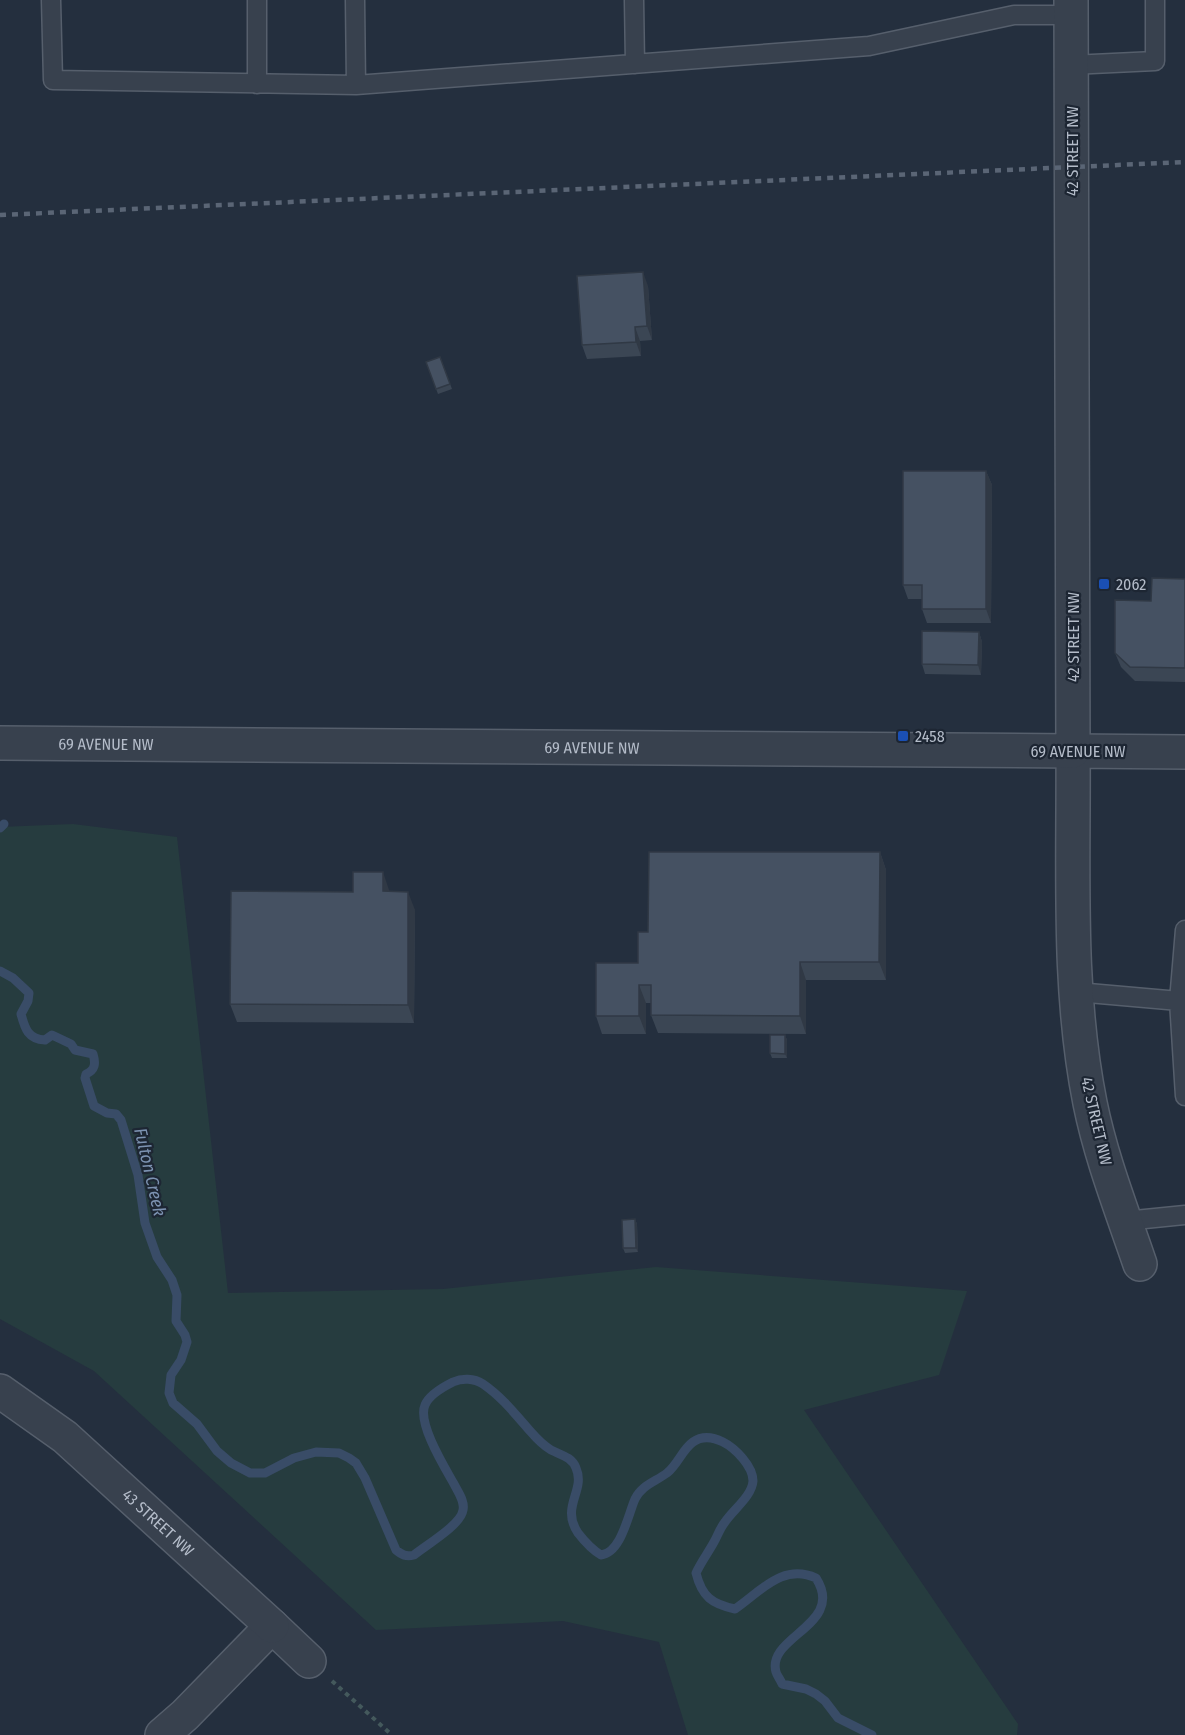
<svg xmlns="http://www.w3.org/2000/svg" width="1185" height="1735" viewBox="0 0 1185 1735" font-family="'Fira Sans Condensed',sans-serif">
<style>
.green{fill:#263c3f}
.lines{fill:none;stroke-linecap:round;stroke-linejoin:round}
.stream{stroke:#394c67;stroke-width:9}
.service-casing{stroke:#565f6c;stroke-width:21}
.minor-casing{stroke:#565f6c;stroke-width:36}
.tertiary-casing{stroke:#565f6c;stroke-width:36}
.path{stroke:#44595c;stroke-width:4;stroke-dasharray:4.5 4.5;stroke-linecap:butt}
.service{stroke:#38414e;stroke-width:18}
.minor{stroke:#38414e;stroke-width:33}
.tertiary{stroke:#38414e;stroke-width:33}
.rail{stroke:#5a6575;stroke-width:4.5;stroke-dasharray:6 6;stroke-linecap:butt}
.wall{fill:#3b4654}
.shaded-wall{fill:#303945}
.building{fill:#455162;stroke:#303945;stroke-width:1.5}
.transit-dot{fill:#1a4fb4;stroke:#1d2633;stroke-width:2}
.labels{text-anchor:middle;stroke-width:4.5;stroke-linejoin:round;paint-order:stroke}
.street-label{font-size:16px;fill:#b4bcc9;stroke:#1d2633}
.poi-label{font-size:16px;fill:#b4bcc9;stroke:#1d2633;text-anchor:start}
.water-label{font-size:18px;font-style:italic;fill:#7c92b1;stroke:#1d2633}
</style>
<rect width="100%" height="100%" fill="#242f3e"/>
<path class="green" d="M73,824l104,13 51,456 215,-4 213,-22 311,24 -28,84 -135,35 214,314 -1,11h-329l-29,-93 -96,-21 -187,9 -282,-259 -94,-52v-492z"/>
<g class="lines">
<path class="stream" d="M0,828l4,-4
M0,971l13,7 16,15 -1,8 -7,13c4,15 7,25 24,26l7,-5 19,9 4,6 18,4c3,10 2,16 -7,20l-1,4 9,28 13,7 9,1 5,6 17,55 7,48 12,34 15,23 5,15 -1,26 9,14 2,7 -6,18 -10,15 -2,18 4,10 24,21 20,27 14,12 19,10h15l29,-15 22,-6 23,1 10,5 7,5 9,15 31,72c6,5 10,7 18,5 12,-10 47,-30 49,-45 2,-9 -5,-18 -9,-26 -9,-16 -37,-61 -29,-79 4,-10 18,-18 28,-23 9,-4 21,-4 30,2 19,13 33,31 48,48 6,7 12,13 20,18 10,5 21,7 25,18 10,23 -16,38 2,65 7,9 13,16 23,22 20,-2 27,-40 34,-56 7,-14 20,-17 32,-26 11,-9 15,-23 26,-31 10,-7 20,-5 30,0 12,6 30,24 30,39 -1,15 -20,29 -28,41 -5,6 -7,13 -11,20 -6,11 -13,20 -18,31 6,24 16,31 39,36 26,-18 48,-46 81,-31 30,47 -50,58 -40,94 1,4 5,8 6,12l24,5 10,5 9,7 13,17 34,17"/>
<defs>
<path id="service" d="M51,0l2,80 303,5
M257,0v84
M355,0l1,85 513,-39 145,-31h57
M634,0l1,64
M1071,65l84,-4v-61
M1077,992l102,9 6,-71
M1179,1001l6,95
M1125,1221l60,-6"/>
<path id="minor" d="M1140,1264c-18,-53 -39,-106 -50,-161 -23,-115 -16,-235 -17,-352l112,1
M162,1735l23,-20 87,-89 37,35"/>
<g id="tertiary">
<path id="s1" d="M0,743l1073,8 -2,-751"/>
<path id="s2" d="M0,1391l65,46 207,189"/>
</g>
</defs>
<use href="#service" class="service-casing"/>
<use href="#minor" class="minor-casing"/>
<use href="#tertiary" class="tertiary-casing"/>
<path class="path" d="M332,1681l60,54"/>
<use href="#service" class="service"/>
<use href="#minor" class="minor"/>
<use href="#tertiary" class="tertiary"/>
<path class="rail" d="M0,215l1185,-53"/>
</g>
<path class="wall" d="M648,286l4,54 -12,1 1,15 -54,3 -5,-14z
M440,357l12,32 -14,5 -12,-32z
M986,471l6,14 -1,138h-64l-5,-14v-10h-14l-5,-14z
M1185,579v103l-50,-1 -14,-14 -6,-14z
M979,632l3,10 -1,33 -56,-1 -3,-10z
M880,852l6,18v110h-80v54l-148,-1 -7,-18v-12h-5v31h-44l-6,-18 42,-53 10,-31z
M389,890v1l26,19 -1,113 -177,-1 -7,-18 123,-112z
M785,1035l2,5v18h-15l-2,-5z
M635,1219l2,5 1,28 -13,1 -2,-5z"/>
<path class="shaded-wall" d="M643,272l5,14 4,54 -5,-14z
M635,327l5,14 1,15 -5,-14z
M986,471l6,14 -1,138 -5,-14z
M979,632l3,10 -1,33 -3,-10z
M880,852l6,18v110l-7,-18z
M383,872l6,18v19l-6,-18z
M408,892l7,18 -1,113 -6,-18z
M800,962l6,18v54l-6,-18z
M639,985l7,18v31l-7,-18z
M785,1035l2,5v18l-2,-4z
M635,1219l2,5 1,28 -2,-4z"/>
<path class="building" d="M643,272l4,54 -12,1 1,15 -54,3 -5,-69z
M440,357l10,27 -14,5 -10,-27z
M903,471h83v138h-64v-24h-19z
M1152,578l33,1v89l-55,-1 -15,-14v-53l36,1z
M922,631l57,1 -1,33 -56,-1z
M649,852h231l-1,110h-79v54l-149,-1v-30h-12v31h-43v-53h42v-31h10z
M353,872h30v19l25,1v113l-178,-1 1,-113 122,1z
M770,1035h15v19l-15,-1z
M635,1219l1,29h-13l-1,-28z"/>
<g class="transit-dot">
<rect x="1098" y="578" width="12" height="12" rx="3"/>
<rect x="897" y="730" width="12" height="12" rx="3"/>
</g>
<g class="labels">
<g class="street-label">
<text transform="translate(1072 151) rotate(-90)" y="6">42 STREET NW</text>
<text transform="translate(1073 637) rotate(-90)" y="6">42 STREET NW</text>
<text dy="6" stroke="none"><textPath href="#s1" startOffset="106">69 AVENUE NW</textPath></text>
<text dy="6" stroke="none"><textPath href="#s1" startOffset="592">69 AVENUE NW</textPath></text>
<text x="1078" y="757">69 AVENUE NW</text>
<text transform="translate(1097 1121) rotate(77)" y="6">42 STREET NW</text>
<text dy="6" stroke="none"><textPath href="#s2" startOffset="206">43 STREET NW</textPath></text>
</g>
<g class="poi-label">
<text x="1116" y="590">2062</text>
<text x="915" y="742">2458</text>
</g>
<g class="water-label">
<text transform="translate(150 1172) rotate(77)" y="6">Fulton Creek</text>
</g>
</g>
</svg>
